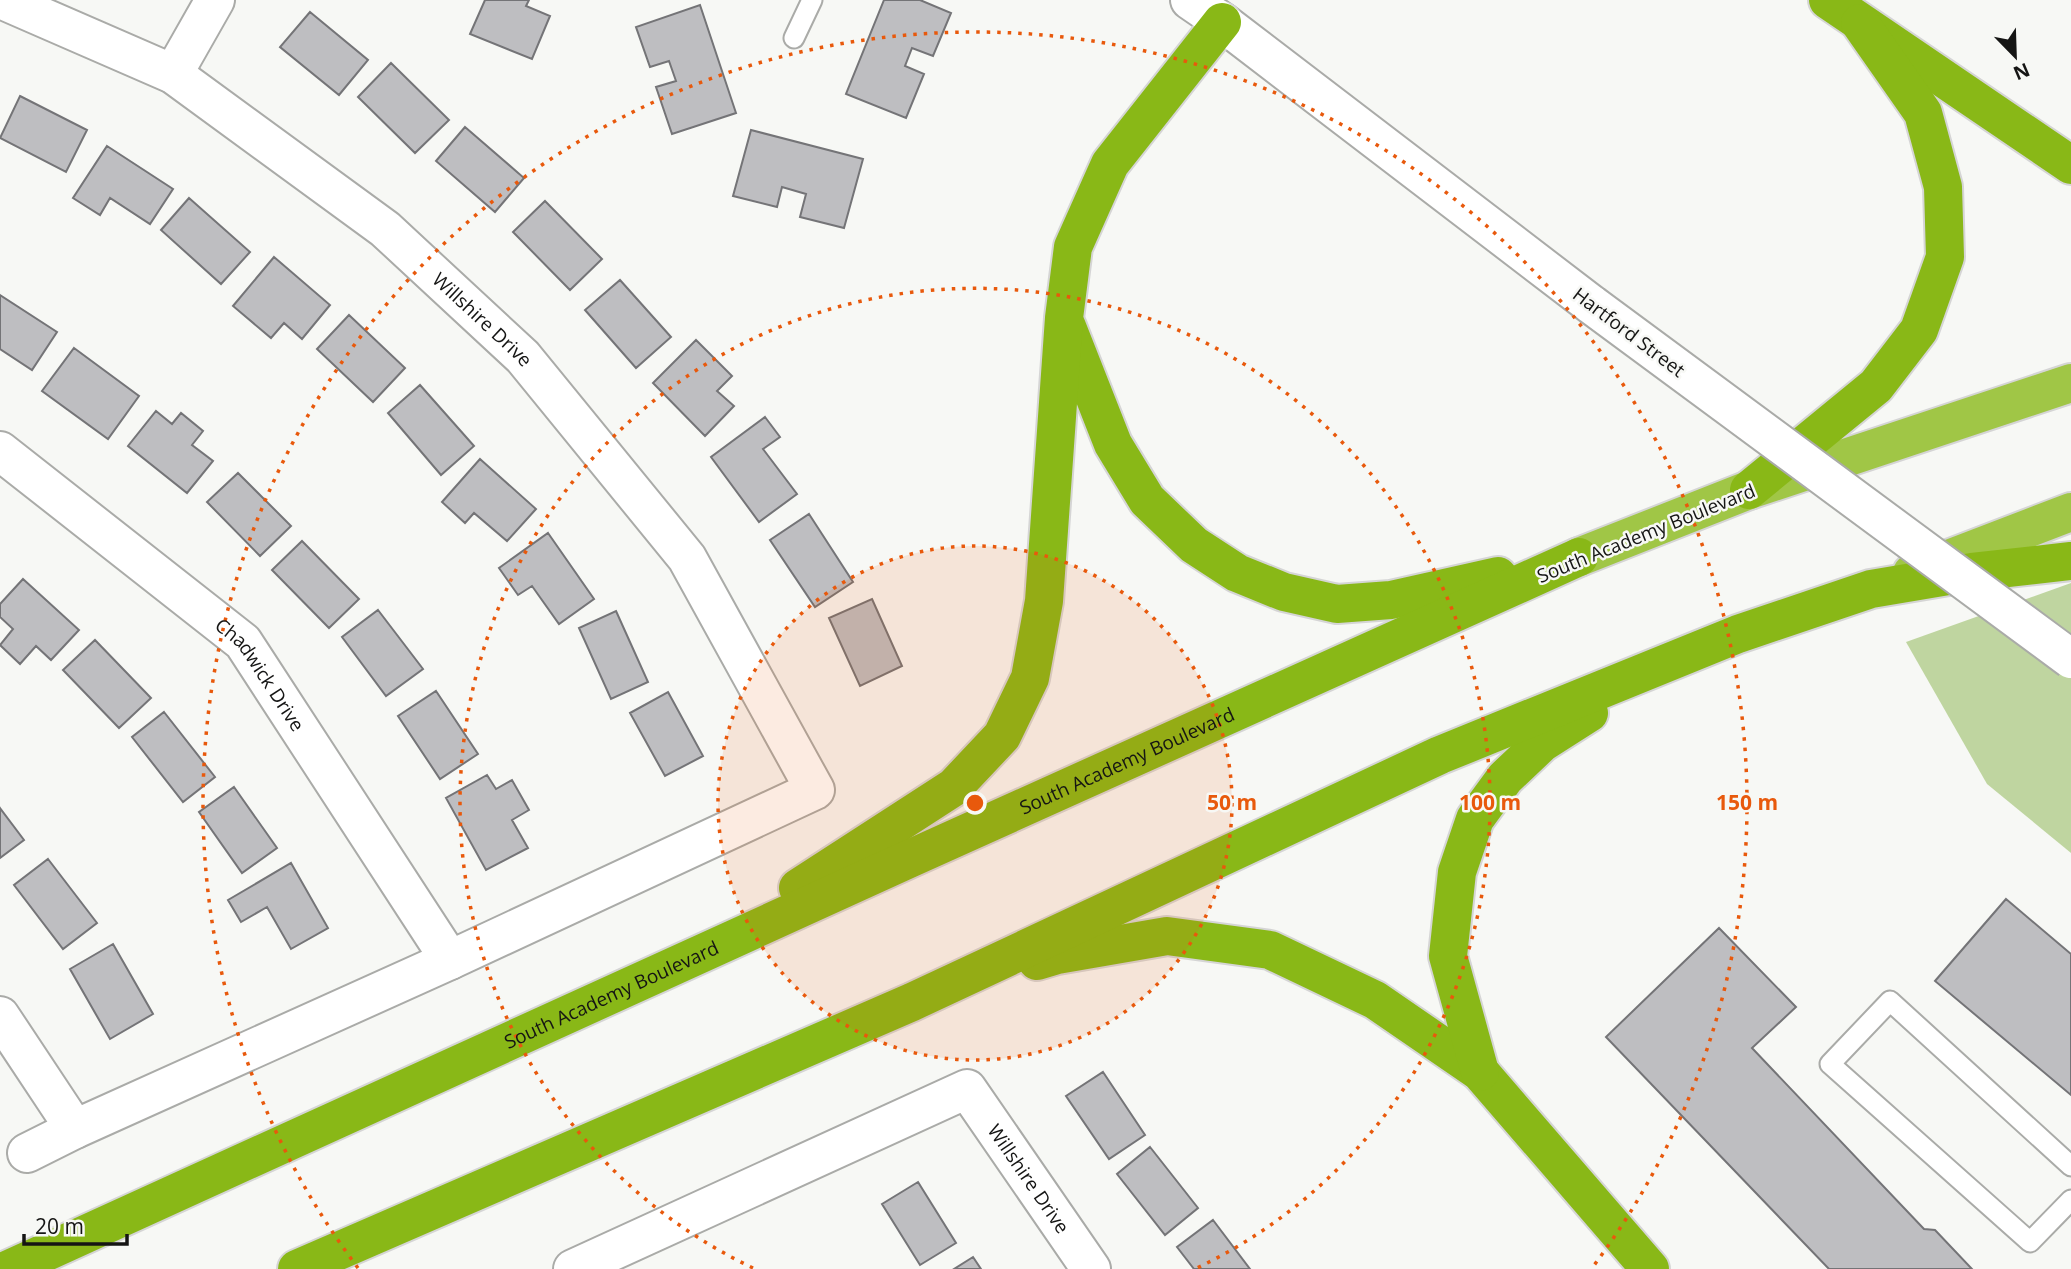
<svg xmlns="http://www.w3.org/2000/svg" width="2071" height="1269" viewBox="0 0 2071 1269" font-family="'Open Sans',sans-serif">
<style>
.green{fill:#bfd5a0}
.building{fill:#bebec1;stroke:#747477;stroke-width:2}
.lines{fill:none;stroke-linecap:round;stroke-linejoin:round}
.service-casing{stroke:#aaaba8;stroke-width:23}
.minor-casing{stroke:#aaaba8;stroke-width:42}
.tertiary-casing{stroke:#aaaba8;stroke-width:42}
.trunk-casing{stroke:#d5d5d5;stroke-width:42}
.motorway-casing{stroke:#d5d5d5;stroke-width:42}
.service{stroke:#fff;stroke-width:19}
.minor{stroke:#fff;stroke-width:38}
.tertiary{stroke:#fff;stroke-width:38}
.trunk{stroke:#a0c646;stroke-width:38}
.motorway{stroke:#89b817;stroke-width:38}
.tertiary-bridge-casing{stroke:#aaaba8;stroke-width:42;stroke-linecap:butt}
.tertiary-bridge{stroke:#fff;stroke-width:38}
.ring{fill:none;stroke:#e8590c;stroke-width:3.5;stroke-dasharray:3.5 7}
.labels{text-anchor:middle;stroke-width:5;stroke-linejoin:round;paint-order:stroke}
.street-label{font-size:19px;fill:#151514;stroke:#f7f8f5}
.centre{fill:#e8590c;stroke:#f7f8f5;stroke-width:3.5}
.ring-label{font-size:21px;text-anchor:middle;font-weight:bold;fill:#e8590c;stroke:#f7f8f5;stroke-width:5;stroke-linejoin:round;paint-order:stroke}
</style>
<rect width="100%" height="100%" fill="#f7f8f5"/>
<path class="green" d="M2071,583v270l-84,-69 -81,-142z"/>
<path class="building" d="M485,0h44l-3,6 24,10 -18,43 -62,-25z
M884,0h36l31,13 -18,43 -21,-8 -7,18 19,8 -18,44 -60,-24z
M700,5l36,108 -64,21 -16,-47 20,-6 -7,-20 -19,6 -14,-40z
M310,12l58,48 -29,35 -59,-48z
M391,63l58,57 -34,33 -57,-56z
M20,96l67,34 -21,42 -66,-34z
M465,127l59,51 -29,34 -59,-51z
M751,130l112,29 -19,69 -44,-11 6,-23 -24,-7 -5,20 -44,-11z
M107,146l66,43 -23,35 -40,-26 -10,17 -27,-17z
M189,198l61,54 -29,32 -60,-54z
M545,201l57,58 -32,31 -57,-58z
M274,257l56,48 -28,34 -18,-16 -13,15 -38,-32z
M620,280l51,57 -35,31 -51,-58z
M0,295l57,37 -25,38 -32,-21z
M349,315l56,53 -32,34 -56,-53z
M696,340l36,36 -15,15 17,15 -29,30 -52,-53z
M74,348l65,48 -31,43 -66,-48z
M420,385l54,61 -33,29 -53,-62z
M156,411l16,13 9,-11 22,18 -11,14 21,16 -26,32 -59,-47z
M765,417l15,20 -17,12 34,45 -38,28 -48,-65z
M480,459l56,50 -29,32 -33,-28 -9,10 -23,-21z
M238,473l53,53 -31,30 -53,-54z
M809,514l44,68 -38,25 -45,-67z
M548,533l46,66 -35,25 -27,-38 -14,9 -19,-27z
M302,541l57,58 -30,29 -57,-58z
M23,579l56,51 -28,30 -15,-14 -16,18 -20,-19 13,-16 -13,-12v-13z
M872,599l30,67 -42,20 -31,-68z
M378,610l45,59 -37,27 -44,-59z
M616,611l32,71 -37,17 -32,-71z
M95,640l56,58 -32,30 -56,-58z
M436,691l42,63 -38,25 -42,-63z
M668,692l35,64 -38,20 -35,-63z
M164,712l51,65 -32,25 -51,-65z
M487,775l9,14 16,-9 17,30 -17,10 16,28 -42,22 -40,-72z
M234,787l43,61 -35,25 -43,-61z
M0,808l24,32 -24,18z
M48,859l49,64 -34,26 -49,-64z
M291,863l37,65 -37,21 -24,-42 -26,15 -13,-22z
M2006,899l65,55v141l-136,-114z
M1719,928l77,79 -44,41 172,181 11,1 37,39h-143l-223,-232z
M113,944l40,70 -43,25 -40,-70z
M1103,1072l42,63 -36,24 -43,-63z
M1150,1147l48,61 -33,27 -48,-61z
M918,1182l38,61 -36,22 -38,-61z
M1213,1220l37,49h-56l-17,-22z
M973,1257l8,12h-27z"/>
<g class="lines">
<defs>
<path id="service" d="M794,38l18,-38
M2071,1166l-181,-165 -60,63 200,178 41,-42"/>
<g id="minor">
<path id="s1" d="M3,0l170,74 212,155 138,128 164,201 128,232 -365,170 -375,169 -48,24"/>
<path d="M1190,0l32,22"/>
<path d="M173,74l42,-74"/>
<path id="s2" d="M0,451l243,191 207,318"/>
<path d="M0,1016l75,113"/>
<path id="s3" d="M573,1269l394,-180 124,180"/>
</g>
<path id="tertiary" d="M1222,22l370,283"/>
<path id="trunk" d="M1579,557l170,-67 322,-107
M1912,573l159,-61"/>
<g id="motorway">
<path d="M1828,0l243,165"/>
<path d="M1067,327l46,117 34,56 47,45 43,28 47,19 53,12 54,-4 107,-24"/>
<path d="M1749,490l127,-104 43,-56 26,-73 -2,-70 -20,-74 -63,-90"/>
<path d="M798,888l156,-101 48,-51 28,-58 14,-77 20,-283 9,-71 37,-83 112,-142"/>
<path d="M1037,961l20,-6 110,-19 103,14 105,50 105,72 170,197"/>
<path d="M1480,1072l-32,-116 9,-84 18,-53 30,-41 37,-35 47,-30"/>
<path id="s4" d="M9,1269l900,-410 670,-302"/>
<path d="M297,1269l615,-267 528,-247 298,-121 133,-45 101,-17 99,-11"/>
</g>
</defs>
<use href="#service" class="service-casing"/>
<use href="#minor" class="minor-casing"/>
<use href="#tertiary" class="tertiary-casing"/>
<use href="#trunk" class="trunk-casing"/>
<use href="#motorway" class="motorway-casing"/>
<use href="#service" class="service"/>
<use href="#minor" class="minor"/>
<use href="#tertiary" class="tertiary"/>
<use href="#trunk" class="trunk"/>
<use href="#motorway" class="motorway"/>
<defs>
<path id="tertiary-bridge" d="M1592,305l479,354"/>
</defs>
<use href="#tertiary-bridge" class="tertiary-bridge-casing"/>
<use href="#tertiary-bridge" class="tertiary-bridge"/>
</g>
<circle cx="975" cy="803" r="257" fill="#e8590c" fill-opacity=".12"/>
<g class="ring">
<circle cx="975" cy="803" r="257"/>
<path d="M753 1268A515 515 0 1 1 1197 1268"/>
<path d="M358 1268A772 772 0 1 1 1592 1268"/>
</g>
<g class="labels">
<g class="street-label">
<text dy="7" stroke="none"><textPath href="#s1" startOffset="581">Willshire Drive</textPath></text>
<text transform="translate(1629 332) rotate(37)" y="7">Hartford Street</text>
<text transform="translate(1646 533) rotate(-22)" y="7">South Academy Boulevard</text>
<text dy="7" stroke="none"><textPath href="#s2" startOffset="345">Chadwick Drive</textPath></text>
<text dy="7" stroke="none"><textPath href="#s4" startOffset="1228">South Academy Boulevard</textPath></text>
<text dy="7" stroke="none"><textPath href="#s4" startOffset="662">South Academy Boulevard</textPath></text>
<text dy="7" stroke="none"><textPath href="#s3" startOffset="542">Willshire Drive</textPath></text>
</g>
</g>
<circle cx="975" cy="803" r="10" class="centre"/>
<g class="ring-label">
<text x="1232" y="810">50 m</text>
<text x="1490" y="810">100 m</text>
<text x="1747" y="810">150 m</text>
</g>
<g transform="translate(2015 56) rotate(157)" stroke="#f7f8f5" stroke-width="5" paint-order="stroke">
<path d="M0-5L12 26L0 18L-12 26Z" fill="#151514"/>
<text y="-10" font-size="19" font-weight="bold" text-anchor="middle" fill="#151514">N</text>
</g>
<path d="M24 1234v10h103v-10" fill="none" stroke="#151514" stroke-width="3.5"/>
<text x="35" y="1234" font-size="21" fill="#151514" stroke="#f7f8f5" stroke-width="5" paint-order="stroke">20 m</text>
</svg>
